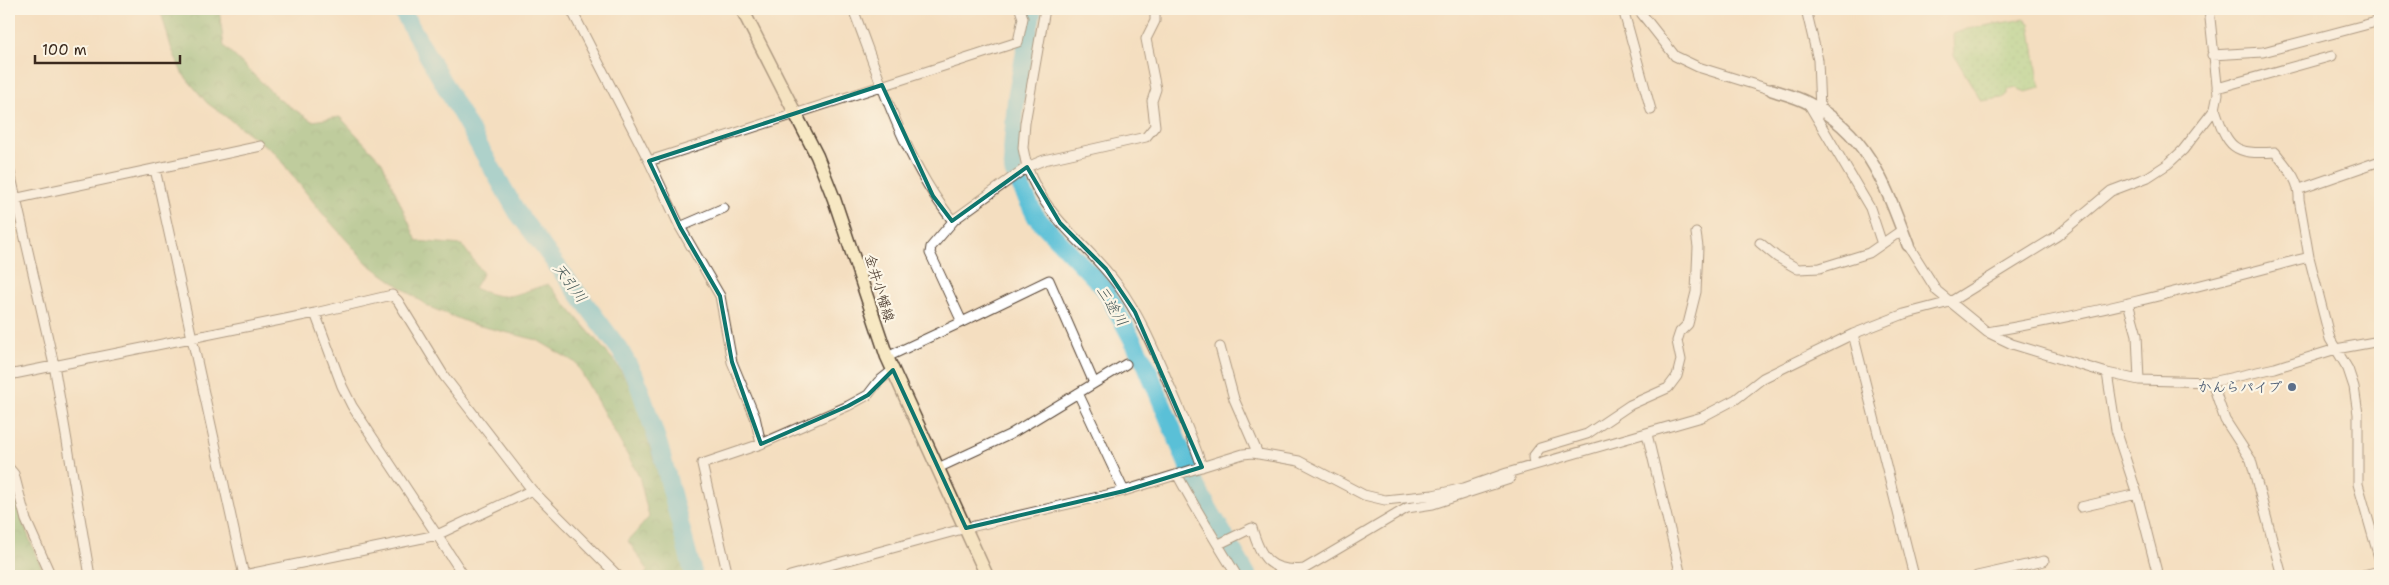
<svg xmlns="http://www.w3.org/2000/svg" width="2389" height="585" viewBox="0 0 2389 585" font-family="'Shantell Sans','Klee One',sans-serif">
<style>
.grass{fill:url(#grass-dots);stroke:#6c7f52}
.forest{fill:url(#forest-crowns);stroke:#5c7048}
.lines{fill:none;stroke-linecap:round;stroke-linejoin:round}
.river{stroke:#5ac0d7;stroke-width:18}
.minor-casing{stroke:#574536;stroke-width:11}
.tertiary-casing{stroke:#574536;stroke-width:14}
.secondary-casing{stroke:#574536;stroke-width:15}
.minor{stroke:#fff;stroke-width:9}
.tertiary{stroke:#fff;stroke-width:11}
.secondary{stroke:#f7e8c3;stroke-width:12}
.marked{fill:none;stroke:#0f766e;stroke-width:4;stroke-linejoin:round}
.service-dot{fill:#5c6f8a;stroke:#fcf5e5;stroke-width:2}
.labels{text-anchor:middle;stroke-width:4.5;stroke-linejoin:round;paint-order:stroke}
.street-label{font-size:14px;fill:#3b2a1e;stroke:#fcf5e5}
.service-label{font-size:14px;font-weight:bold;fill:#4e5e75;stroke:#fcf5e5;text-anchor:end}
.water-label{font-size:15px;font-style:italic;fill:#445756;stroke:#fcf5e5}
</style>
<defs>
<pattern id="grass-dots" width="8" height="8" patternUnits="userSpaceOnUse" patternTransform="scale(1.25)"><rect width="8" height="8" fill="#9dd486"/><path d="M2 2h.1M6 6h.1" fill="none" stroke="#88b673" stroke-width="1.8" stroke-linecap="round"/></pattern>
<pattern id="forest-crowns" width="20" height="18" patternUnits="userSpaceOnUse" patternTransform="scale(1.25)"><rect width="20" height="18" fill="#7eb673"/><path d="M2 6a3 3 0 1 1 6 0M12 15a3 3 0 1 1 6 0" fill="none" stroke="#68945e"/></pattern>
</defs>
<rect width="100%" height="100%" fill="#fcf5e5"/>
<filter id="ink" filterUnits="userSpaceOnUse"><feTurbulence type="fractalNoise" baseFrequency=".02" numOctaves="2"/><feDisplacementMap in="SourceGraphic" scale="10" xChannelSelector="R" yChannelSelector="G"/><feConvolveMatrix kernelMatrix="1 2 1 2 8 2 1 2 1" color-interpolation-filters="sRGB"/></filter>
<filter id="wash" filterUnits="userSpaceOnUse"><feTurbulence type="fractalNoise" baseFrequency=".0096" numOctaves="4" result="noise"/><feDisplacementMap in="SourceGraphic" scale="20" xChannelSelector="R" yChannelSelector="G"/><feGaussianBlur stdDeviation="1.12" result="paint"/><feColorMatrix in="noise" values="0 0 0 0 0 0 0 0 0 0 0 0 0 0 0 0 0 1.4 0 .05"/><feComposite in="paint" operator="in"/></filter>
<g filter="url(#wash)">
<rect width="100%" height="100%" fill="#f4dec0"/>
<path class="grass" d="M2024,19l6,4 10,65 -14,4 -10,-4 -8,2v4l-5,4 -22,3 -27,-46 -1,-21 14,-5z"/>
<path class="forest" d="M160,9h59l5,37 56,54 32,21 28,-4 42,45 35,79 45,4 21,28 -9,15c35,15 40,6 74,-4l67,78 18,28 52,173v13h-41l4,-6 -20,-29 21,-24 -10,-41 -63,-113 -39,-23 -65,-16 -43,-17 -61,-43 -46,-51 -48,-61 -67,-49 -25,-30 -11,-26z
M9,473l14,50 22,53h-36z"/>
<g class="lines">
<path class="river" d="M401,9l116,203 103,138 17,30 23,68 34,128
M1033,9l-17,89 -4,52 1,21 23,46 69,72 41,76 51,123 51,88"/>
</g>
</g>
<g filter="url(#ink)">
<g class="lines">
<defs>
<path id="minor" d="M571,9l78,152 31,66 40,69 12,66 23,55 6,27
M853,9c28,73 51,151 100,212
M1045,9l-20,114 -2,25 4,19 17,-7 102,-23 9,-11 -3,-25 4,-12 -10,-50 9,-18v-12
M1623,9l28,101
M1638,9l37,47 23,11 74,23
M1806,9l12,51 2,50
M2212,55l51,-3 117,-31
M2217,88l115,-32
M1808,103l62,105 12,36
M2215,109c13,39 18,46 60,43 11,14 25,28 24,47l10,58 21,82 18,30 6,18 4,27v70l22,77
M649,161l369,-119 5,-24 -3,-9
M9,168l45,197 36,211
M155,169l89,407
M2300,189l80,-28
M9,200l252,-54
M680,227l44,-19
M1760,243l17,14 21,12 22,-1 49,-15 33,-23
M1908,245l29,46 50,41 25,12 95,29 32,7 73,2 63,-14 61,-19 44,-8
M2128,303l9,32 2,45
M315,313l27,73 10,20 112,170
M962,322l87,-42 45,103
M1987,332c109,-18 215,-47 322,-75
M1853,334l61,242
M1220,347l14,52 24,55
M887,357l75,-35 -32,-69 1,-6 24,-28 72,-52c20,54 58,74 90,117 23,31 39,70 54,105 11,26 23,52 31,78
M2107,373l9,57 21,64 21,82
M9,375l306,-62 77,-18 6,6 46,75 88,114 86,86
M2212,382l13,38 26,40 31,116
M1078,393l46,98
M1647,434l34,142
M1534,465l-1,-8 7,-9 47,-14 43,-29 38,-17 9,-12 4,-16 -4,-19 3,-9 8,-8 8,-32 2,-45 -2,-14
M9,468l5,6 12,46 25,56
M938,468l71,-33 117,-71
M1178,476c18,34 39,67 59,100
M2081,507l56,-13
M1219,544l33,-16c8,29 18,45 52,41l103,-61 26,-4 77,-25
M239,576l198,-41 95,-45
M728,576l-26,-112 59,-20 87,-38 20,-11 10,-13 15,-12
M790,576l176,-48 158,-37 119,-37 10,-1 46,8 65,34 21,5 48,-5 31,-7 43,-15 195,-56 34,-18 27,-21 90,-44 51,-20 46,-12 107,-66 54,-45 37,-14 20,-13 15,-14 32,-41 3,-15 -9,-85
M1977,576l67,-15
M2359,576l21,-5"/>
<path id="tertiary" d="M1772,90c12,4 25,7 36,13 60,29 78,84 100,142"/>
<path id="secondary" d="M742,9l75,147 17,43 53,158 100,219"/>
</defs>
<use href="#minor" class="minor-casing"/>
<use href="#tertiary" class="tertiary-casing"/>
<use href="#secondary" class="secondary-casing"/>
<use href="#minor" class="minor"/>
<use href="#tertiary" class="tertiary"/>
<use href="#secondary" class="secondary"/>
</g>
</g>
<path d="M0 0H2389V585H0ZM882,85l51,111 19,25 75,-54 33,56 46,46 29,43 67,155 -78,24 -158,37 -73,-158 -25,25 -20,11 -87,38 -29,-82 -12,-66 -40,-69 -31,-66z" fill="#f4dec0" fill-opacity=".55" fill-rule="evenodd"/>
<path class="marked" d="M882,85l51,111 19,25 75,-54 33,56 46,46 29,43 67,155 -78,24 -158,37 -73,-158 -25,25 -20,11 -87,38 -29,-82 -12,-66 -40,-69 -31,-66z"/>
<circle class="service-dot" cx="2292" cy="387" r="5"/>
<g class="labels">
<g class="street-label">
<text transform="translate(880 288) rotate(73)" y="5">金井小幡線</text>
</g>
<g class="service-label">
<text x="2282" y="392">かんらパイプ</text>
</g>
<g class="water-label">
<text transform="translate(570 283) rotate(53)" y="5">天引川</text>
<text transform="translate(1112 306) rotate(58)" y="5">三途川</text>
</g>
</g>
<rect width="2389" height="585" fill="none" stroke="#fcf5e5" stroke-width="30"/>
<path d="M35 55v8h145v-8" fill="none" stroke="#3b2a1e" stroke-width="2.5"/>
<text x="42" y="55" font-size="15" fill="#3b2a1e" stroke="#fcf5e5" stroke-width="4" paint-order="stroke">100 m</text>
</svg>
